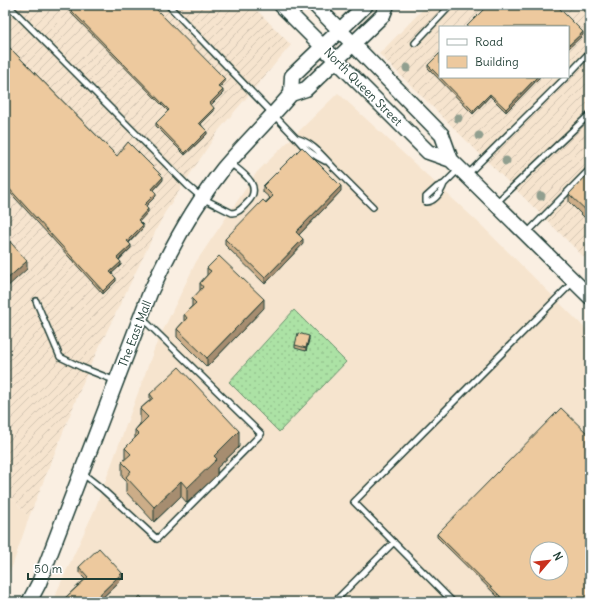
<svg xmlns="http://www.w3.org/2000/svg" width="595" height="607" viewBox="0 0 595 607" font-family="Delius,sans-serif">
<style>
.built{fill:#f6e4ce;fill-rule:evenodd}
.industrial{fill:url(#industrial-furrows);fill-rule:evenodd}
.grass{fill:url(#grass-dots);stroke:#66906c}
.lines{fill:none;stroke-linecap:round;stroke-linejoin:round}
.service-casing{stroke:#1f3d34;stroke-width:8}
.secondary-casing{stroke:#1f3d34;stroke-width:17}
.service{stroke:#fff;stroke-width:5}
.secondary{stroke:#fff;stroke-width:14}
.tree{fill:#919f8f}
.wall{fill:#ccad88;stroke:#1f3d34}
.shaded-wall{fill:#a68d6f;stroke:#1f3d34}
.building{fill:#edc99e;stroke:#1f3d34;fill-rule:evenodd}
.labels{text-anchor:middle;stroke-width:3;stroke-linejoin:round;paint-order:stroke}
.street-label{font-size:12px;fill:#1f3d34;stroke:#fff}
</style>
<defs>
<pattern id="industrial-furrows" width="10" height="10" patternUnits="userSpaceOnUse"><rect width="10" height="10" fill="#f6e4ce"/><path d="M-1 1l2-2M0 10L10 0M9 11l2-2" fill="none" stroke="#d2c4b2"/></pattern>
<pattern id="grass-dots" width="8" height="8" patternUnits="userSpaceOnUse"><rect width="8" height="8" fill="#ace2a5"/><path d="M2 2h.1M6 6h.1" fill="none" stroke="#94c38f" stroke-width="1.8" stroke-linecap="round"/></pattern>
</defs>
<rect width="100%" height="100%" fill="#faefe2"/>
<filter id="ink" filterUnits="userSpaceOnUse"><feTurbulence type="fractalNoise" baseFrequency=".025" numOctaves="2"/><feDisplacementMap in="SourceGraphic" scale="8" xChannelSelector="R" yChannelSelector="G"/><feConvolveMatrix kernelMatrix="1 2 1 2 8 2 1 2 1" color-interpolation-filters="sRGB"/></filter>
<g filter="url(#ink)">
<path class="built" d="M338,93l142,131 110,109v269h-538l43,-93 60,-162 41,-85 61,-90zM537,549h24v24h-24z
M5,490l24,27 -16,47 -8,18z"/>
<path class="industrial" d="M5,5h247l39,40 -72,85 -55,84 -76,156 -59,147 -24,-27z
M427,5h163v258l-211,-209zM440,27h128v50h-128z"/>
<path class="grass" d="M294,310l52,52 -67,70 -50,-50z"/>
<g class="lines">
<defs>
<path id="service" d="M8,5l179,180 15,13 30,15c7,0 11,-6 15,-10 17,-17 -4,-30 -17,-40
M168,5l128,133c18,5 27,19 39,31 13,13 25,25 38,38
M587,5l3,3
M415,43l36,-38
M568,75l18,-19 4,4
M296,138c8,10 18,18 29,23
M467,175l99,-98
M444,184c-3,8 -8,17 -18,18v-5l11,-10z
M444,184l15,-15
M496,203l94,-89
M526,234l64,-65
M36,301l24,56 23,11 33,13
M82,473l19,15 56,51 104,-105 -119,-116
M334,602l60,-60
M453,602l-99,-100 220,-221"/>
<path id="secondary" d="M281,5l147,147 23,8
M315,5l127,130 9,25 139,137
M291,94l1,-18 74,-71
M29,602l10,-19 111,-290c20,-44 43,-86 73,-124 22,-26 46,-49 68,-75l15,-5 77,-74 4,-10"/>
</defs>
<use href="#service" class="service-casing"/>
<use href="#secondary" class="secondary-casing"/>
<use href="#service" class="service"/>
<use href="#secondary" class="secondary"/>
</g>
<g class="tree">
<circle cx="407" cy="68" r="4.5"/>
<circle cx="458" cy="118" r="4.5"/>
<circle cx="479" cy="136" r="4.5"/>
<circle cx="506" cy="161" r="4.5"/>
<circle cx="541" cy="196" r="4.5"/>
</g>
<path class="wall" d="M63,5h89l73,77 -5,5 3,6 -12,12 3,6 -13,13 6,10 -22,21 -29,-29v-3l12,-12z
M5,43l112,113 46,24 -10,11 3,5 -10,10 2,6 -9,9 4,7 -14,15 2,5 -12,12 2,5 -9,8 4,8 -13,13 -98,-107z
M428,65l112,12 -34,35 -16,-16 -17,18 -45,-46z
M590,172v51l-21,-21v-8z
M263,186l78,5 -42,44 4,9 -38,40 -40,-39v-6l45,-41 -7,-6z
M207,268l57,40 -57,59 -30,-30v-8l7,-8v-7l8,-8v-7l8,-8v-8l7,-8z
M309,339l-3,12 -11,-3v-3z
M150,394l89,53 -22,21v7l-30,28 -6,-7 -27,26 -28,-30v-11l-4,-4v-15l3,-3v-11l10,-10v-8l5,-6v-15l10,-9z
M437,534l153,68h-87l-66,-65z
M79,567l43,12 -24,23h-33v-4l20,-19 -6,-6z"/>
<path class="shaded-wall" d="M583,32v3l-15,14v-3z
M537,77h3l-34,35v-3z
M225,79v3l-7,6v-2z
M223,90v3l-13,13v-3z
M490,94v2l-17,18v-3z
M214,108v3l-15,15v-3z
M207,131v3l-22,21v-2z
M163,177v3l-11,12v-3z
M341,186v5l-45,47v-6z
M156,193v3l-12,12v-3z
M148,209v3l-10,11v-3z
M143,225v3l-16,16v-3z
M303,239v5l-38,40v-6z
M131,245v3l-14,13v-3z
M27,261v8l-22,20v-8z
M121,262v3l-11,10v-3z
M116,278v3l-13,13v-3z
M264,299v9l-57,59v-9z
M309,336v3l-3,12v-3z
M239,431v16l-22,21v7l-30,28v-15l27,-32z
M181,481v15l-27,26v-15z
M122,573v6l-24,23h-6z"/>
<path class="building" d="M66,5h86l73,74 -7,7 5,4 -13,13 4,5 -15,15 8,8 -22,22 -29,-30 13,-13z
M488,5h68l27,27 -15,14v-19h-102z
M5,43l112,113 11,-14 35,35 -11,12 4,4 -12,12 4,4 -10,11 5,5 -16,16 4,4 -14,13 4,4 -11,10 6,6 -13,13 -98,-107z
M440,53v24h97l-31,32 -16,-15 -17,17 -45,-46z
M302,147l39,39 -45,46 7,7 -38,39 -40,-39 38,-39 3,3 7,-7 -10,-10z
M590,172v42l-21,-20z
M5,236l22,25 -22,20z
M219,256l45,43 -57,59 -30,-29 10,-11 -3,-4 12,-11 -4,-4 11,-12 -3,-4 11,-12 -4,-3z
M298,333l11,3 -3,12 -11,-3z
M179,367l60,64 -25,25 3,3 -30,29 -6,-7 -27,26 -28,-30 5,-6 -9,-9 9,-8 -6,-6 14,-14 -4,-4 13,-13 -8,-8 13,-11 -3,-4z
M561,408l29,28v166h-84l-69,-68zM537,549h24v24h-24z
M99,548l23,25 -30,29h-23l-4,-4 23,-21 -9,-10z
M140,596l6,6h-11z"/>
</g>
<g class="labels">
<g class="street-label">
<text transform="translate(363 87) rotate(45)" y="4">North Queen Street</text>
<text transform="translate(135 334) rotate(-69)" y="4">The East Mall</text>
</g>
</g>
<rect width="595" height="607" fill="none" stroke="#fff" stroke-width="20"/>
<rect x="10" y="10" width="575" height="587" fill="none" stroke="#1f3d34" stroke-width="1.5" filter="url(#ink)"/>
<rect x="439" y="26" width="130" height="52" fill="#ffffff" stroke="#a5b1ae"/>
<rect x="447" y="39" width="20" height="6" fill="#ffffff" stroke="#a5b1ae"/>
<text x="475" y="46" font-size="12" fill="#1f3d34">Road</text>
<rect x="447" y="56" width="20" height="12" fill="#edc99e" stroke="#a5b1ae"/>
<text x="475" y="66" font-size="12" fill="#1f3d34">Building</text>
<g transform="translate(549 561) rotate(62)"><circle r="19" fill="#ffffff" stroke="#a5b1ae"/>
<path d="M0-3L7 15L0 10L-7 15Z" fill="#c8321e"/>
<text y="-6" font-size="11" font-weight="bold" text-anchor="middle" fill="#1f3d34">N</text>
</g>
<path d="M28 573v6h94v-6" fill="none" stroke="#1f3d34" stroke-width="2"/>
<text x="34" y="573" font-size="12" fill="#1f3d34" stroke="#ffffff" stroke-width="3" paint-order="stroke">50 m</text>
</svg>
